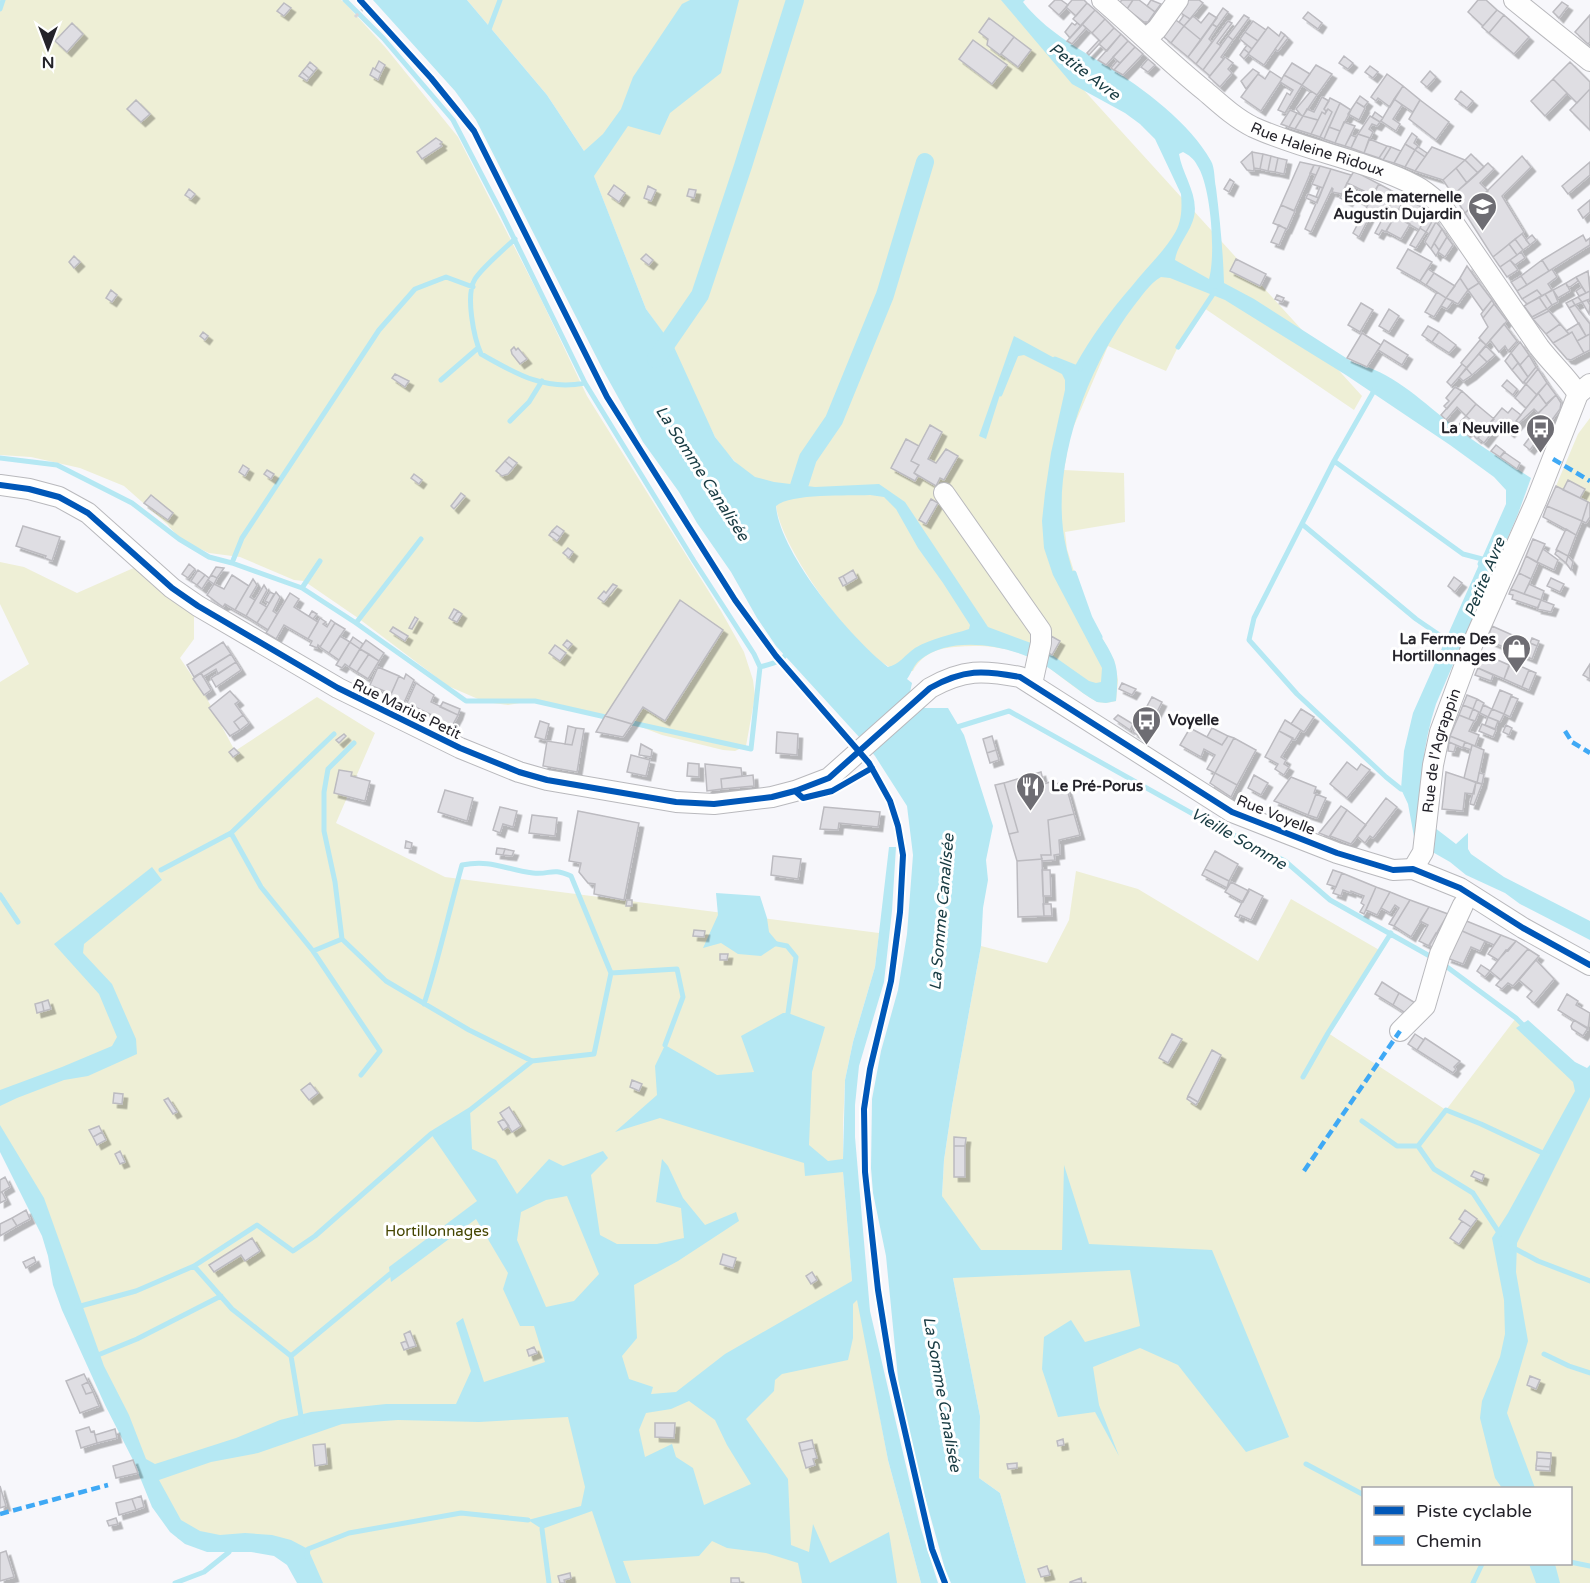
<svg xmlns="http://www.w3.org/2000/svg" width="1590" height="1583" viewBox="0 0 1590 1583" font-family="'Varela Round',sans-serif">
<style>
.green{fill:#eeefd6;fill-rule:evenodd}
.water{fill:#b5e8f3;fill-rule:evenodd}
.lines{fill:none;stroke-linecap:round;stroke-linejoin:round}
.stream{stroke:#b5e8f3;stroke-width:5}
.canal{stroke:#b5e8f3;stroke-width:18}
.building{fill:#dfdee3;stroke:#bcbbc0;stroke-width:1.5;filter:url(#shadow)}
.minor-casing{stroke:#b9b9bd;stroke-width:22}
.path{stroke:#d8d7db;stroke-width:3;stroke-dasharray:4.5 4.5;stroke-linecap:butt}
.minor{stroke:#fefefe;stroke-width:20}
.quiet{stroke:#3fa9f5;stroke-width:4.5;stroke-dasharray:9 4.5;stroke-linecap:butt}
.cycleway-casing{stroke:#fff;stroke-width:10}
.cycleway{stroke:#0057b8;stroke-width:6}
.labels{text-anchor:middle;stroke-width:6;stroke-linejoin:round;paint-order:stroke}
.street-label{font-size:15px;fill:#24232a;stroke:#fff}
.poi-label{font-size:15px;font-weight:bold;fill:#24232a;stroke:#fff;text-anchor:end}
.park-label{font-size:15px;fill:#444500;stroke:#fff}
.water-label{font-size:16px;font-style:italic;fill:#183b42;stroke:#fff}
</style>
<defs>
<filter id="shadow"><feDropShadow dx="4.5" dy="4.5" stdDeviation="0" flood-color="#0004"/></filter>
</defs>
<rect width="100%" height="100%" fill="#f7f7fb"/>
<path class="green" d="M0,0h341l4,3 40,44 73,90 81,158 48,101 134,215 23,41 9,28 2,16 -9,50 -11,5 -12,-1 -61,-15 -26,-10 -104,-24 -24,4 -23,-3 -37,-16 -90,-68 -54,-37 -10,-1 -54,-23 -31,-4 -28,-13 -14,-16 -43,-38 -44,-18 -49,-11 -31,-2z
M467,0h535l360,396 -8,14 -150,-102 -26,39 -12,24 -58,-25 -38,89 -6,35 60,3 1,49 -60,10 2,17 18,58 29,53 4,20 -2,21 -10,2 -9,-1c-17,-10 -33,-23 -49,-35 -29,-19 -60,-23 -93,-20 -18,1 -34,8 -42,24 -8,-1 -20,-1 -27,-6 -36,-22 -106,-118 -110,-160l-50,-53 -11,-15 -50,-101 -19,-27 -62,-158 -37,-56z
M1590,418v85l-34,-17 22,-52z
M0,562l24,5 53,26 61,-27 56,49v24l-14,19 26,39 29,54 82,-54 58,36 -39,90 109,54 434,56 -4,34 -22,75 -8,38 -2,45v47l9,109 6,18 30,161 33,123h-618l-12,-31 -113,-13 -108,-218 -23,-98 -47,-81v-460l29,-18 -29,-60z
M1076,871l62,18 120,72 33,-62 90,52 -53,82 118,77 70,-92 69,67 5,9v489h-564l-26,-90 -21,-15 1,-62 -27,-138 -11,-82 2,-36 8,-54 29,-160 66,17 22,-43zM1364,1488h206v76h-206z"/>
<path class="water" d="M373,0h94l80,95 37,56 19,-17 18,-25 12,-32 49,-73 8,-4h49l-18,73 -51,40 -10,22 -32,-9 -34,50 52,133 28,38 41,90 19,24 21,16 19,5 41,5 64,-3 26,18 83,125 43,16 21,12 37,26 7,2 5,-1 1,-14 -49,-93 -9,-27 -2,-27 3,-28 6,-40 14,-63v-10l-3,-6 -38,-19 -10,2 -4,6 -24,76 -7,-3 35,-100 55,30h6c16,-29 35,-55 57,-80 14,-18 33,-35 44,-55 6,-11 6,-25 5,-37l-26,-55 -15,-15 -15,-11 -53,-29 -71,-84h24l-2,2c22,28 54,46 84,64 35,21 84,58 104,95 4,7 3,18 5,27 4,32 7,63 8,95l30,16 100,64c36,8 66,36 93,58 27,21 56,39 84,57l-13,36 -82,190c-12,37 -17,75 -14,114l34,26 12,-11v16l3,5 33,23 86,44v19l-70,-36 -15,-11 -39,-18 -16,-13 -35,-20 -7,-38 -7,-15 3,-38 9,-38 93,-209v-14l-12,-13 -44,-32 -104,-70 -121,-75 -55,-22 -9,-1c-12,7 -19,19 -28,30 -47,62 -86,166 -66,244 5,19 11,40 18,57 8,19 22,34 29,52 5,13 3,28 2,41l-10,2 -9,-1c-19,-11 -35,-26 -53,-37 -32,-20 -93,-31 -124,-5 -6,4 -9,14 -13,19l5,4 -2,9 13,16h25l16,27 29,91 -7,34 2,20 -5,28 -2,38 -29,160 -8,54 -2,36 39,54h81l2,-85 25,79 123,6 77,187 -43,15 -68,-87 -38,-17 -47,19 6,38 20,51 -24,-44 -37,5 -16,-48 2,-32 27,-17 14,22 55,-16 -10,-56 -177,8 27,138 -1,62 21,15 26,90h-75l-6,-14 -33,-119 -13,-62 -13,-132 -13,-63 -2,-25 1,-69 9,-48 17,-61 9,-56 6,-79 -6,-49 -32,-50 -15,-18 -84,-92 -19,-28 -26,-46 -34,-49 -18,-31 -36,-50 -40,-72 -127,-250 -21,-29zM1183,152c6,3 11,7 14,13 14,20 19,90 12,114l-34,-19c2,-15 15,-27 19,-43 5,-22 -12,-43 -15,-63zM870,495l14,2 12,12 22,39 25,35 27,42 -1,4c-18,6 -37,9 -54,19 -9,6 -16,17 -27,19 -38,-30 -108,-113 -112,-161 15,-13 72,-10 94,-11z
M889,847h7l-4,64 -8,71 -25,84 -4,39v32l15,174 50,215 18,57h-17l-33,-123 -31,-160 -4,4v34l-5,22 -66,14 -7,6 -1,11 -28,28 42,60 3,66 18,7 4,-28 17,39 59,-31 8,51h-95l-4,-20 -32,-10 -39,-5 -15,-7 -13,15 -76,5 8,22h-15l-24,-72 -50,18 -14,-9 53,-14 4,-19 -17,-70 -89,5 -81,-2 -56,4 -84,29 -47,9 -52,18 22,40 19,11 20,4 25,-2 27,2 19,5 17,9 15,34h-26l-10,-18 -13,-9 -23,-4h-44l-22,-8 -15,-12 -18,-25 -19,-47 -28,-55 -43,-95 -9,-25 -5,-29 -6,-20 -42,-84v-27l44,73 60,168 25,49 17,44 9,5 81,-26 44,-18 31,-8 75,-8h70l15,-33 -15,-48 7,-5 21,64 61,-20 -11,-36h-14l-17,-37 5,-16 -32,-54 -85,63 -2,-15 88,-66 -46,-67 39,-24 2,39 24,11 21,34 32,-35 14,7 40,-15 5,7 -17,17 9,60 17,9h40l27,-6 -3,-30 -25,-6 6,-43 6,7 15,32 22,27 31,-13 3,9 -61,40 -44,24 3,53 -15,18 7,23 24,8 -2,7 25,-2 49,-38 127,-73 -9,-109 -38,4 -1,-13 -144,-45 -45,14 42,-37 -2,-29 10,-21 52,30 37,-3 -13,-36 42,-23h5l37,14 -13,45 -3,73 19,16 15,-2 2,-79 8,-38 22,-75zM567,1196l32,78 -25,27 -28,6 -29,-67 4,-28 25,-12zM689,1401l26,19 12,25 24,39 -47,21 -11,-37 -17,-11 -4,-13 -27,13 -6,-27 7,-17 25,-4z
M152,867l10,13 -78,64 -1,9 29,31 24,55 1,15 -49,22 -24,4 -47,18 -17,8v-16l62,-23 50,-21 5,-9 -18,-43 -45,-50z
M716,893l44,3 7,22 2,14 10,12 -18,12 -23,-2 -17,-11 -18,5 15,-33z
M1528,1020l47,42 12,6 3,-3v32l-73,146 -1,29 12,69 -21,72 28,75h-33l-7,-10 -15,-60 2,-17 18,-44 5,-23 -1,-34 -12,-62 16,-25 67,-122 -2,-9 -57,-54z
M1529,1564h26l5,19h-24z"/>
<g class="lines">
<path class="stream" d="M345,0l38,38 70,82 49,94 83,169 109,178 60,93 6,13
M0,9l3,-9
M488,32l12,-32
M515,239c-11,10 -33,29 -40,40 -10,16 -1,59 6,75 34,19 62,37 104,29
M1178,347l37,-56
M1055,359l25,10
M441,380l37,-32
M1375,389l-41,72 -80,157 -5,22 48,54 89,83 15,12 5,1
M1000,394l17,-42
M510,421l19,-19 13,-21
M0,458l57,7 75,38 47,36 30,18 23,6 70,25 54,35 110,78h69l75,17
M1334,461l129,93 19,5 -2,5 4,5
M1302,524l114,95 35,24
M232,563l10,-25 137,-208 36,-41 31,-12 27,10
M1074,573l16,45 10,19
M302,588l18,-27
M356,623l65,-84
M628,722l123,27 9,-82c11,-3 24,-5 28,-17
M954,728l55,-17 193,108 83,42 45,39 105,59
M231,833l30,54 52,64 29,-12 44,42 83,49 63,31 62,-7 17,-81
M161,870l70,-37 103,-99
M0,895l18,27
M342,939l-7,-57 -11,-51v-39l4,-23 26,-26
M772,943l15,3 9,11 -8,56
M313,951l67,100 -19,24
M1443,964l73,54 10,10
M424,1004c15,-46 25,-93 38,-139 30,-6 44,5 71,8 18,2 18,-6 38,3l40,97 66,-4 6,28 -18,48
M1303,1077l25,-44 63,-100
M1362,1121l35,25h21
M1500,1234l-27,-41 -39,-24 -16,-23 28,-36 35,14 66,31
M1512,1247l26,14 52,20
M194,1266l38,43 59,47 11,66
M77,1307l59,-16 58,-25 63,-41 36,26 22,-15 116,-102 39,-24 62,-49
M1544,1354l25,12 21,7
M98,1355l39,-16 84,-43
M291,1356l99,-82
M1306,1464l58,31
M542,1529l7,54
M307,1556l1,-7 41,-16 112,-20 67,7
M1570,1562l20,4
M175,1583l29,-11 25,-20
M1473,1583l9,-19"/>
<path class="canal" d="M656,359l44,-64 43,-129 52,-166
M799,486l9,-28 26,-38 51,-125 40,-133"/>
</g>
<path class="building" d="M1055,0h6l7,5 -9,10 -10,-9z
M1072,0h12l3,3 -11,13 -10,-9z
M1122,0h11l-6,9 -8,-6z
M1133,0h6l16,12 -7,10h-4l-17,-13z
M1151,0l10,4 -6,8 -8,-6z
M1186,0h13l4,3 -13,16 -12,-8z
M1478,0h8l11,10 -14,16 -15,-14z
M1562,2l6,4 -9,12 -6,-6z
M284,3l7,5 -7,8 -7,-5z
M1087,3l8,7 -14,16 -8,-7z
M1223,8l5,4 -11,15 -5,-3z
M1095,10l10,9 -13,14 -10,-9z
M1497,10l7,5 -15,18 -7,-6z
M1308,12l14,11 -4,6 -15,-11z
M1209,13l8,5 -16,22 -17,-14 9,-10 8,7z
M1184,15l6,4 -6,7 -5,-4z
M1244,15l5,3 -16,22 -5,-4z
M1504,15l25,22 -15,17 -25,-21z
M1590,15v27l-2,2 -13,-12z
M989,18l25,19 -14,18 -13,-10 1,-6 -9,-7z
M1173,18l11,8 -13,17 -7,-6 -1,-6z
M1105,19l9,9 -13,14 -9,-9z
M1228,21l4,2 -15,20 4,3 -18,24 -7,-6z
M1253,21l13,9 -8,11 -13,-9z
M72,23l11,11 -16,18 -12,-11z
M1072,23l3,2 2,-2 4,3 -11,12 -5,-6z
M1082,24l4,4 -14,16 -5,-3z
M1212,24l5,3 -8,12 3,3 -16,22 -8,-7z
M1184,26l17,14 -13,17 -17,-14z
M1268,27l11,9 2,-4 4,3 -21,30 -16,-11z
M1114,28l7,6 -14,17 -8,-7z
M1245,32l13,9 -6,8 -12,-10z
M1121,34l7,7 -22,24 -8,-5z
M1285,35l3,3 -10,13 -3,-2z
M1228,36l5,4 -12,17 3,2 -14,17 -7,-6z
M1014,37l17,13 -13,17 -17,-13z
M973,40l34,25 -15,19 -33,-25z
M1099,40l2,2 -12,13 -2,-2z
M1128,41l7,6 -15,16 -7,-6z
M1247,45l5,4 -3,4 -5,-4z
M1135,47l8,7 -20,21 -9,-5z
M1244,49l5,4 -5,6 -4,-4z
M1344,56l9,7 -5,6 -9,-6z
M1225,57l8,6 -5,6 4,4 -12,14 -11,-10z
M1148,59l7,6 -7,7 -7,-5z
M379,61l6,4 -4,8 -6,-4z
M1117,61l3,2 -6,7 -3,-2z
M310,62l7,6 -3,4 -7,-6z
M1570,62l20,20v7l-13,14 -24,-24z
M1292,63l18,11 -8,11 -18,-10z
M1316,65l16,9 -15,21 -15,-10z
M307,66l7,6 -5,6 -7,-6z
M1370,66l8,6 -5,6 -8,-6z
M373,68l8,5 -3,7 -8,-5z
M1253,69l6,4 -13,16 -5,-8z
M1270,71l12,8 -21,32 -20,-14 17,-23 7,5z
M1430,71l6,6 -9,10 -6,-5z
M302,72l7,6 -2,3 -8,-5z
M1387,74l16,12 -13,21 -12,-9 -2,3 -5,-4z
M1284,75l18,10 -17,28 -7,-3 9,-17 3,2 3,-5 -13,-8z
M1553,79l14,14 -22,23 -14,-15z
M1403,86l17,14 -7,12 -19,-13z
M1590,89v41l-20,-20z
M1311,91l6,4 -14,21 -2,-1 -5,-6z
M1461,91l12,10 -6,7 -12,-9z
M1360,96l8,6 -4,5 -8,-5z
M1322,97l7,4 -5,8 2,2 -1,3 -3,-2 -4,8 -15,-4 4,-7 7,3z
M1330,98l10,5 -16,36 -4,-2 12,-25 -4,-3 -2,2 -2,-2z
M1394,99l8,6 -9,14 7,5 -4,7 -15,-10z
M136,100l14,14 -9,8 -14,-13z
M1420,100l29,22 -13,18 -27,-21z
M1356,102l9,6 -6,12 -11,-6z
M1340,103l11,7 -11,21 -11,-4z
M1328,109l4,3 -12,25 -9,-3 11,-22 3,2z
M1290,110l7,3 -8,14 -8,-3z
M1375,112l8,6 -3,4 -8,-5z
M1297,113l6,3 -8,13 -6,-2z
M1303,116l15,4 -7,14 -16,-5z
M1370,116l10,6 -3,4 -5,-2 -3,5 4,3 -3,6 -12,-4z
M1344,122l11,4 -10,20 -10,-3z
M1329,127l11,4 -5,12 -11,-4z
M1412,133l5,4 -3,6 4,3 -3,4 -10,-6z
M1358,134l12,4 -6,15 -13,-5z
M1351,135l5,2 -5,11 -6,-2z
M436,138l6,4 -2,2 2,2 -20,13 -5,-7z
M1369,139l18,7 -8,12 -15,-5z
M1405,144l10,6 -10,17 -11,-4z
M1387,146l4,1 -8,13 -4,-2z
M1391,147l10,4 -7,12 -11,-3z
M1418,147l9,6 -2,4 -10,-7z
M1432,147l33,13 -22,20 -28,-9z
M1415,150l10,7 -10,14 -10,-4z
M1252,152l11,2 -3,15 -6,-1z
M1252,152l2,16v3l-7,-1 -6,-8z
M1263,154l8,2 -3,15 -8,-2z
M1471,154l13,13 -6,6 -13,-13z
M1271,156l7,2 -3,14 -7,-1z
M1522,156l9,11 -29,29 22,36 -31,25 -28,-44z
M1278,158l9,2 -3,14 -9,-2z
M1465,160l13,13 -11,10 -11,-15z
M1300,162l14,3 -20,46 -13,-6z
M1590,162v13l-22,19 -6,-8z
M1488,163l6,6 -14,14 8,8 -23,22 -12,-18z
M1314,165l6,1 -4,9 -6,-2z
M1320,166l11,3 -8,19 -11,-4z
M1456,168l11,15 -14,12 -10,-15z
M1331,169l20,6 -9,19 -10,-2 1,-3 -1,-1 -21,44 -6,-3z
M1354,171l25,13 -7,11 -25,-12z
M1230,179l4,3 -5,10 -5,-3z
M1347,183l9,4 -8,15 -8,-4z
M1379,184l17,9 -13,25 -11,-6 -13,25 -6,-4z
M614,185l11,8 -6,9 -11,-8z
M648,186l8,4 -5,11 -7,-3z
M1320,187l3,1 -4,10 -3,-1z
M189,189l6,5 -4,5 -6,-4z
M689,189l7,1 -2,8 -7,-2z
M1362,190l10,5 -5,10 -10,-6z
M1396,193l9,5 -19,34 -4,-2 -3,5 -4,-2z
M1308,194l11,4 -2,5 -11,-5z
M1405,198l24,13 -6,12 -24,-14z
M1590,200v12l-7,6 -5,-8z
M1281,205l14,6 -8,18 -14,-6z
M1399,209l24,14 -4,7 -24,-14z
M1429,211l5,7 -8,14 -6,-4z
M1395,216l15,8 -9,15 -15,-8z
M1434,218l2,4 -7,12 -3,-2z
M1436,222l6,7 -11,20 -6,-7z
M1279,225l7,4 -7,16 -8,-3z
M1420,228l6,4 -10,16 -6,-3z
M1442,229l5,8 -8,13 -5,-7z
M1522,234l8,11 -7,5 -8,-11z
M1532,235l4,5 -6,5 -4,-5z
M1583,235l3,6 4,-3v7l-41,26 -7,-11z
M1447,237l6,8 -8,12 -7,-5z
M1515,239l8,11 -6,5 -8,-11z
M1434,243l5,7 -3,6 -5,-7z
M1509,244l8,11 -17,12 -7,-10z
M1408,249l24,13 -12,19 -23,-13z
M1521,252l4,6 -10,7 -5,-5z
M646,254l7,6 -4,5 -8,-6z
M74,256l6,6 -6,6 -5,-6z
M1236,259l30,15 -6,12 -30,-15z
M1510,260l8,10 -11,7 -7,-10z
M1542,260l7,11 -22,14 -6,-9z
M1467,266l12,17 -11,7 -8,-12z
M1428,269l6,4 -8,12 -6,-4z
M1552,269l5,8 -9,7 4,6 -10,6 -5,-6 -15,9 -5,-8z
M1588,271l2,20 -4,2 -10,-16z
M1434,273l21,13 -9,12 -20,-13z
M1521,276l6,9 -10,6 -6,-9z
M1576,277l2,4 -8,6 -3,-1 -1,-3z
M1460,278l8,12 -10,14 -12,-6z
M1479,283l13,17 -9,11 -15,-21z
M1566,283l4,8 -12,7 -5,-8z
M1582,287l4,6 -7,3 -3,-5z
M111,290l6,5 -5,7 -6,-4z
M1537,290l5,6 -15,8 -5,-5z
M1553,290l5,12 -6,3 -7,-11z
M1590,291v8l-8,3 -4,-5z
M1437,292l9,6 -12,19 -9,-5z
M1545,294l7,11 -5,4 -8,-12z
M1277,295l7,3 -2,4 -7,-3z
M1539,297l8,12 -15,8 -8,-11z
M1578,297l4,5 -7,3 -3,-5z
M1446,298l7,3 -6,8 -6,-3z
M1492,300l2,4 -11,14 -2,-4z
M1572,300l3,5 -6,3 -3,-5z
M1587,300l3,5 -1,9 -7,-12z
M1361,303l12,7 -13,22 -12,-7z
M1494,304l13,17 -21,24 -7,-7 9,-11 -5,-9z
M1575,305l15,19v10l-4,2 -17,-28z
M1389,309l10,7 -10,16 -10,-6z
M1547,309l2,2 -16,8 -1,-2z
M1549,311l11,13 -14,10 -13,-15z
M1579,323l7,13 -9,5 -5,-9 -3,2 -3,-3z
M1504,324l13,17 -9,10 -3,-5 -6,6 -9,-12z
M1560,324l9,10 -16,9 -7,-9z
M1428,326l11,6 -7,10 -10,-7z
M203,332l5,4 -3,4 -5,-4z
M1439,332l17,13 -7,8 -17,-11z
M1572,332l12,21 -13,7 -4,-1 -14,-16z
M1362,333l19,12 -14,22 -20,-9z
M1590,334v16l-6,3 -7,-12z
M1384,340l24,15 -6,10 -24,-15z
M1480,340l6,5 -19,23 -6,-5z
M1520,342l9,13 -9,10 -9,-12z
M1486,346l9,9 -8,7 -8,-8z
M514,347l2,3 2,-2 9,11 -7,5 -8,-10 -1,-4z
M1511,353l7,10 -6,7 -7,-9z
M1479,354l8,8 -15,13 -6,-7z
M1529,355l7,12 -8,10 -8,-12z
M1518,363l10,14 -5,6 -11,-13z
M1462,364l5,4 -16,18 -4,-4z
M1536,367l2,2 -12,15 -2,-2z
M1466,368l6,7 -9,6 -4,-4z
M1538,369l9,14 -10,12 -11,-11z
M395,374l14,7 -4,6 -13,-9z
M1507,380l10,9 -4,6 -11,-9z
M1547,383l9,12 -10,9 -8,-11z
M1526,384l11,11 -11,13 -11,-10z
M1455,387l7,4 -15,18 -3,-3 5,-5 -3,-3z
M1462,391l14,13 -10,12 -9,-9 -11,13 -5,-5z
M1538,393l9,12 -9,8 -4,-4 -15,14 -3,-2z
M1556,395l5,8 -1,6 -30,41 -6,-5 18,-24 -6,-5z
M1476,404l18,15 -10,12 -18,-15z
M1502,408l6,5 4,-5 9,7 -5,6 3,2 -9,10 -11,-9 -8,10 -6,-5z
M1466,416l11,9 -4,6 -12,-10z
M1461,422l9,7 -4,4 -8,-7z
M930,425l12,7 -14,27 8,4 10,-14 12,7 -14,24 -4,-2 -4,8 -22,-13 5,-8 -8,-4z
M1477,425l7,6 -7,8 -6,-6z
M1485,429l6,5 -7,9 -6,-5z
M906,439l13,7 -8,15 8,4 -5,8 4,3 -3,5 -24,-13z
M1496,445l9,7 -5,5 -9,-6z
M1504,452l16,11 -3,6 -17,-12z
M509,457l8,6 -4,5 -8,-7z
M505,461l8,7 -5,6 -6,2 -6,-5z
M243,465l6,4 -4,7 -6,-4z
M267,470l7,4 -3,5 -7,-5z
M414,474l8,6 -3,4 -8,-6z
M1568,480l17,9 -5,9 -17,-8z
M1556,486l32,16 -6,19 -35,-15z
M461,493l4,3 -11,13 -3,-3z
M151,495l22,18 -5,7 -24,-17z
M931,499l7,4 -12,21 -7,-4z
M1588,502l2,1v14l-4,6 -4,-2z
M1547,506l35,15 -6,14 -33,-18z
M23,526l37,11 -8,24 -7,-3 1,-2 -30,-10z
M557,526l7,5 -4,6 -8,-6z
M1566,529l10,6 -8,21 -12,-6z
M552,531l8,6 -3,4 -8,-6z
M1533,539l12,5 -8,18 -11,-6z
M568,548l5,4 -4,6 -6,-5z
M1543,549l15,11 -4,10 -17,-8z
M1557,550l11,6 -2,7 -11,-9z
M1526,556l12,7 -7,16 -12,-6z
M1568,556l5,6 -2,8 -5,-7z
M189,564l6,5 -7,9 -6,-4z
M216,567l8,1 -7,10 -6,-3z
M198,570l7,5 -8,10 -6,-4z
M853,570l4,8 -10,6 -4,-8z
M1519,573l12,6 -7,15 -13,-5z
M205,575l4,3 -7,11 -5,-4z
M211,575l6,3 -3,6 -6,-4z
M232,575l17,11 -14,24 -10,-6 -2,3 -16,-12 7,-11 10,5z
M843,576l4,8 -4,2 -4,-8z
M1454,577l8,6 -7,9 -7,-6z
M1551,578l13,6 -4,8 -13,-6z
M253,579l4,6 -7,12 5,3 -9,16 -11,-6z
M613,584l4,2 -13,16 -6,-4 6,-7 2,2z
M1529,584l15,7 -3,9 -17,-6z
M264,585l3,5 -7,13 7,4 -10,16 -11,-7z
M1511,589l30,11 -3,8 -26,-9 1,-4 -4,-1z
M270,592l4,2 -5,9 -4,-2z
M276,592l4,5 -7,14 4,3 -9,16 -11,-7z
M290,593l9,6 -5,8 24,15 -10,17 -24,-14 -8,14 -10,-6z
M680,600l43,30 -58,91 -22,-14 -11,17 -27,-8z
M1541,600l13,5 -3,7 -14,-3z
M454,609l4,2 -6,9 -3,-2z
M312,611l5,3 -4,5 -4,-3z
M458,611l4,3 -5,8 -5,-2z
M415,617l3,2 -6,10 -3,-1z
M320,618l6,4 -3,2 4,3 4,-7 4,3 -15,24 -2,-2 -1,3 -7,-3 2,-4 -4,-2z
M335,623l10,6 -16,24 -9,-6z
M1492,626l45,20 -5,13 -45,-19z
M393,627l15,9 -3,5 -15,-10z
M340,636l10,6 -11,18 -10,-7z
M1051,636l9,5 -8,14 -9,-5z
M353,637l10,7 -3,5 -10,-7z
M1532,638l7,3 -2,5 -7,-3z
M366,640l18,13 -5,8 -19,-12z
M567,640l5,4 -4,5 -5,-4z
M223,642l8,12 -37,23 -7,-12z
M350,642l10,7 -11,18 -4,-3 -3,4 -6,-3z
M555,645l11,8 -6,8 -11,-8z
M360,649l9,5 -12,18 -8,-5z
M231,654l5,8 -18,12 -2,-5 -13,8 -2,-4z
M369,654l10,7 -11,18 -11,-7z
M1484,654l25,11 -5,14 -26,-11z
M236,662l5,8 -25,17 -5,-9z
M1511,662l18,8 -7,17 -18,-8z
M1590,664v15l-7,-4z
M378,667l21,9 -8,18 -21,-9z
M1478,668l15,7 -2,6 -16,-6z
M1529,670l7,3 -7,17 -7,-3z
M201,673l10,17 -7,5 -11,-16z
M406,674l8,6 -11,25 -14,-6 10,-23 5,3z
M416,683l18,12 -3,7 27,13 -7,13 -17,-7 2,-4 -29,-14z
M1122,683l14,6 -4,6 -13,-6z
M1500,690l12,5 -8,19 -12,-5z
M230,691l9,10 -4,3 8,11 -9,7 6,8 -10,6 -21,-28z
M1467,695l10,4 -4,10 -10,-4z
M1511,696l7,3 -8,18 -6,-3z
M1152,697l10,5 -19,37 -10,-7z
M1477,699l7,4 -4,10 -7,-4z
M443,702l17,7 -2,6 -18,-8z
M1463,705l10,4 -4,10 -10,-4z
M1483,705l9,4 -4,8 -8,-4z
M1301,709l13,8 -10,15 -13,-8z
M1473,709l6,3 -4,9 -6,-2z
M1492,709l12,5 -4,8 -12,-5z
M243,715l6,8 -9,7 -6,-8z
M1118,715l15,9 -3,6 -16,-11z
M1459,715l15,6 -5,10 10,4 -4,11 -25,-10z
M605,716l27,8 -9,13 -27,-5z
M1488,717l10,4 -3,8 -10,-4z
M1285,720l16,10 -6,10 -16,-9z
M540,721l9,3 -4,16 -10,-3z
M1482,724l14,6 -3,7 -14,-6z
M1506,725l6,3 -3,7 -6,-3z
M568,726l8,2 -4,17 -7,-1z
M576,728l8,1 -7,43 -34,-6 4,-25 25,4z
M1190,728l32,17 6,-9 6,2 -19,35 -8,-4 8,-14 -11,-6 -3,8 -21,-12z
M1212,728l16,8 -6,9 -15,-8z
M1279,731l14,7 -12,19 5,3 -2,4 5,3 -5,8 -9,-6 3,-5 -13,-7z
M777,732l21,2 -1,21 -21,-2z
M344,734l2,2 -7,7 -3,-3z
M992,736l4,14 -9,3 -4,-14z
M1450,736l15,6 -2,6 -14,-6z
M1234,738l22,12 -19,35 -22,-12z
M1449,742l7,3 -2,7 -6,-1z
M1465,742l7,3 -1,5 -8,-3z
M641,744l11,6 -1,7 -12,-2z
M1472,745l12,5 -7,33 -13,-5z
M234,748l5,5 -6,4 -4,-5z
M996,750l3,10 -9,3 -3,-10z
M631,755l19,5 -4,16 -19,-4z
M1347,762l10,8 4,-6 9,6 -23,28 -17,-14z
M688,763l11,1v13l-12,-1z
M705,764l36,4 1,8 -21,3 1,10 -15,2z
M339,770l13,2 -1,4 19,5 -5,20 -31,-8z
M1041,772l3,12 6,-2 1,3 14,-3 9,32 -26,6 3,35h-10l1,4 -25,2 -8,-27 9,-2 -14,-49z
M1446,772l30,10 -2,12 -9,-1 -2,18 -21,-2z
M1215,773l22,12 -6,12 -21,-14z
M1479,773l5,1 -2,10 -5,-1z
M753,775l1,11 -32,3 -1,-10z
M1254,775l14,8 -7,12 -13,-7z
M1291,777l25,10 -2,6 2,1 -8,21 -34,-14z
M1476,782l6,2 -8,21 -4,-1z
M1004,783l14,49 -9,2 -14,-49z
M445,790l28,8 -6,23 -29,-9z
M1316,794l10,4 -9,20 -9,-3z
M1386,798l11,9 -24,31 -3,-2 -5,7 -8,-7z
M1341,806l6,4 -18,27 -10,-4z
M500,807l17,4 -4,16 -10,-3 -3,9 -7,-3z
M824,807l56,5 -2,15 -39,-4 -1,7 -18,-1z
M1347,810l19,15 -15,19 -21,-8z
M578,811l61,12 -15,77 -30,-6 1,-10 -7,-1 -9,-11 2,-9 -12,-2z
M1074,814l6,21 -21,5 1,14 -6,1 1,5 -13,1 -1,-6h10l-3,-35z
M532,815l25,3 -2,18 -26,-3z
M406,841l6,2 -1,6 -6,-1z
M497,848l8,1 -2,6 -7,-1z
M505,849l9,2 -2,5 -9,-1z
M1215,851l23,13 -9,17 -24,-12z
M773,856l28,3 -3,20 -27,-4z
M1042,859l2,57 -26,1 -1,-56z
M1205,869l24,12 -2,7 -25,-13z
M1042,870h8l1,26h-8z
M1333,870l9,3 -6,14 -9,-3z
M1342,873l34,14 -12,27 -4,-2 4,-7 -3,-2 3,-7 -13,-5v2l-8,-3 -2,6 -8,-3z
M1231,882l18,9 -6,11 -18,-10z
M1376,887l14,5 -13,23 -11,-5z
M1249,889l14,7 -12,24 -11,-5 -1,3 -4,-2z
M1390,892l20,8 -16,26 -5,-2 10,-16 -4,-3 -5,8 -9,-5z
M627,900h5v6h-6z
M1410,900l19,7 -18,30 -17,-11z
M1043,904h8l1,12h-8z
M1429,907l19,7 -19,32 -10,-5 9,-16 -8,-4z
M1464,920l37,15 -7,10 -34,-15z
M694,930l11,1 -1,6 -11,-1z
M1460,930l25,11 -5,10 -9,-4 -8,17 -16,-6z
M1436,933l7,4 -8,12 -6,-4z
M1501,935l15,6 -18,19 -10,-6z
M1516,941l12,8 -27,31 -11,-9 16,-21 2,1z
M1528,949l11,7 -26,30 -5,-3 -6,6 -6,-4z
M720,954h8l-1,6h-7z
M1536,960l18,19 -20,24 -7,-6 5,-6 -13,-11z
M1481,965l9,6 -5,6 -8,-6z
M1382,982l17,11 -6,12 -18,-11z
M1399,993l18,11 -7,12 -17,-11z
M1567,994l11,7 -2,4 14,8 -2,16 -30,-19z
M48,1000l3,9 -7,2 -2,-9z
M42,1002l2,9 -7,2 -2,-9z
M1574,1020l14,8 -5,8 -11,-7 -1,-3z
M1172,1034l10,5 -14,24 -9,-5z
M1415,1034l9,6 -7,10 -9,-6z
M1425,1038l35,23 -6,6 2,2 -3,4 -36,-23z
M1212,1050l9,5 -23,47 -10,-6z
M632,1080l10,4 -3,7 -9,-4z
M310,1083l8,10 -9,7 -8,-10z
M114,1093l9,1 -1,10 -9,-1z
M1188,1096l10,6 -2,3 -9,-6z
M168,1098l9,14 -4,2 -9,-14z
M509,1107l12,19 -9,6 -12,-19z
M504,1119l5,7 -6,4 -5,-8z
M99,1126l3,6 -9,5 -4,-7z
M102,1132l4,8 -9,5 -4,-8z
M954,1137l12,1 -1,8h-11z
M954,1146h11v31h-11z
M120,1151l5,11 -5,2 -5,-10z
M1474,1171l10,4 -2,6 -11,-5z
M5,1177l5,10 -10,6v-13z
M2,1192l4,8 -6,3v-10z
M26,1210l4,9 -13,7 -5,-8z
M1465,1210l12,9 -6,8 -12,-8z
M12,1218l5,8 -17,10v-12z
M1462,1221l9,6 -12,17 -9,-6z
M252,1238l8,13 -15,10 -4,-6 -27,17 -5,-7z
M723,1254l13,4 -3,10 -13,-4z
M34,1257l2,5 -10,6 -3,-6z
M812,1272l5,8 -6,4 -5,-8z
M410,1331l6,15 -7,2 -5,-14z
M406,1341l3,7 -5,2 -3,-7z
M534,1347l3,6 -8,3 -2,-6z
M84,1374l4,8 -6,3 4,9 7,-2 6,14 -19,7 -14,-32z
M1530,1376l10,4 -4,9 -9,-4z
M88,1382l5,10 -7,2 -4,-9z
M655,1423h20l-1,15 -19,-1z
M89,1427l2,5 3,-1 3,12 -16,5 -5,-17z
M115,1429l2,9 -20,5 -2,-8z
M1063,1439l1,6 -6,1 -1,-5z
M812,1440l2,8 -13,3 -2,-8z
M325,1444l2,20 -12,2 -2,-21z
M814,1448l3,10 -4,1 2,6 -9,3 -5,-17z
M1537,1452l14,1v6l-14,-1z
M1537,1458l14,1 -1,8 -14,-1z
M133,1460l5,13 -22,5 -3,-12z
M1017,1463v5l-9,1 -1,-5z
M1536,1466l14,1v4l-14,-1z
M0,1486l6,20 -6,2z
M141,1496l3,11 -8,3 -4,-11z
M132,1499l4,11 -17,5 -3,-12z
M116,1518l2,6 -9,2 -2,-5z
M6,1551l8,26 -14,4v-28z
M1047,1566l3,9 -9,2 -3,-8z
M570,1573l1,5 -7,2 1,3h-5l-2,-7z
M731,1578h8l1,5h-9z
M1081,1578l1,5h-12v-1z"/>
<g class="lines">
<defs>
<g id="minor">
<path id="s1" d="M1102,0c35,30 67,62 103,91 15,13 30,27 48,36 52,24 113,33 163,59 10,5 18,13 26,20l97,141c13,17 28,30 39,47"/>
<path d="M1514,0l76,61"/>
<path d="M1147,38l10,-9 21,-29"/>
<path d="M0,485l29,4 30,8 29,16 84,75 26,18 140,82 122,60 59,24 28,8 129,22 38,2 58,-7 23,-6 34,-13 101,-90c34,-19 53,-18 90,-11l212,135 105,41 56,17 20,-1 47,19 63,40 67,37"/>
<path d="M944,493l97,138v12l-9,41"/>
<path id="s2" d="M1413,869l10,-17 10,-87 7,-33 33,-89 63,-142 42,-107 12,-10"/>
<path d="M1400,1031l25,-25 15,-52 23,-49"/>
</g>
</defs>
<use href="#minor" class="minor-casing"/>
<path class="path" d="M355,17l11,-11"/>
<use href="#minor" class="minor"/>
<path class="quiet" d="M1553,459l37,22
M1565,731l7,11 18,11
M1304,1171l96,-140
M0,1514l108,-29"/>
<defs>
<path id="cycleway" d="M360,0l71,78 43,53 133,266 128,203 41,56 93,107 21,38 8,25 5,29 -3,57 -9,69 -21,88 -6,40 1,63 13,118 13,81 41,178 13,34
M0,485l29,4 30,8 29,16 84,75 26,18 140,82 122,60 59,24 28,8 129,22 38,2 58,-7 23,-6 34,-13 101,-90c34,-19 53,-18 90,-11l212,135 105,41 56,17 20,-1 47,19 63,40 67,37
M795,791l8,7 29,-7 40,-23"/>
</defs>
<use href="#cycleway" class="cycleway-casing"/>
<use href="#cycleway" class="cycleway"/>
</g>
<defs>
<symbol id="school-pin" viewBox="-11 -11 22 30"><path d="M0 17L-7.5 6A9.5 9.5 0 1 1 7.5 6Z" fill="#6e6d73" stroke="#fff"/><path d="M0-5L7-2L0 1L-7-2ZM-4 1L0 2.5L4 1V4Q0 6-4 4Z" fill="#fff"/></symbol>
<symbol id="bus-pin" viewBox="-11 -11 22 30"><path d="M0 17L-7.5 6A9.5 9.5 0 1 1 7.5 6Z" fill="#6e6d73" stroke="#fff"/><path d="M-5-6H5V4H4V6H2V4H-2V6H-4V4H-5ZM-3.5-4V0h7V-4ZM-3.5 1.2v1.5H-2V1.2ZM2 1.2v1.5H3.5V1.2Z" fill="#fff"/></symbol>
<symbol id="shop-pin" viewBox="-11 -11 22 30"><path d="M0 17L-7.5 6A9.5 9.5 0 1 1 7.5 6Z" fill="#6e6d73" stroke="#fff"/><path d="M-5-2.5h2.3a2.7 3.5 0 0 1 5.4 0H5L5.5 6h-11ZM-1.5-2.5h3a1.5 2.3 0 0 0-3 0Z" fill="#fff"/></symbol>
<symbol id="restaurant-pin" viewBox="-11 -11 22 30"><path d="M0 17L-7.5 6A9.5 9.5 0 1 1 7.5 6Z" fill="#6e6d73" stroke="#fff"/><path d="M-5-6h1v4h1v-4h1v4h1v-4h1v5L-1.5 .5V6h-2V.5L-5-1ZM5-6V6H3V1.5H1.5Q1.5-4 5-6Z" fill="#fff"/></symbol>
</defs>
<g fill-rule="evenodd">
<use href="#school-pin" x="1466" y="190" width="33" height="45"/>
<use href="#bus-pin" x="1524" y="412" width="33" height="45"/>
<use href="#shop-pin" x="1500" y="632" width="33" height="45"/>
<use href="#bus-pin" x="1130" y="704" width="33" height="45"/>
<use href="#restaurant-pin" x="1014" y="770" width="33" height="45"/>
</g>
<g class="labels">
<g class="street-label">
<text dy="5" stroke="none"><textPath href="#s1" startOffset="266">Rue Haleine Ridoux</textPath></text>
<text transform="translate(407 709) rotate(26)" y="5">Rue Marius Petit</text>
<text dy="5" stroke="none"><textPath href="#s2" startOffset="123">Rue de l'Agrappin</textPath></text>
<text transform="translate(1276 815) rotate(22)" y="5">Rue Voyelle</text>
</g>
<g class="poi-label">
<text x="1462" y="202">École maternelle<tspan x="1462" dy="17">Augustin Dujardin</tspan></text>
<text x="1519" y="433">La Neuville</text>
<text x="1496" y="644">La Ferme Des<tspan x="1496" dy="17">Hortillonnages</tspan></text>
<text x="1168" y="725" text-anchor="start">Voyelle</text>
<text x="1051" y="791" text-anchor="start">Le Pré-Porus</text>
</g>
<g class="park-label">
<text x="437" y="1236">Hortillonnages</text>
</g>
<g class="water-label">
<text transform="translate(1085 71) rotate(37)" y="6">Petite Avre</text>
<text transform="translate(703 473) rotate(57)" y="6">La Somme Canalisée</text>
<text transform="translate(1484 577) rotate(-68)" y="6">Petite Avre</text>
<text transform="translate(1239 838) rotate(30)" y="6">Vieille Somme</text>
<text transform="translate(941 912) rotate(-85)" y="6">La Somme Canalisée</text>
<text transform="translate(943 1394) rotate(80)" y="6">La Somme Canalisée</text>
</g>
</g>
<rect x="1362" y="1487" width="210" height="78" fill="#ffffff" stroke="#a7a7aa" stroke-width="1.5"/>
<rect x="1374" y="1506" width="30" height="9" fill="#0057b8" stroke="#a7a7aa" stroke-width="1.5"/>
<text x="1416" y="1517" font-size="18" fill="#24232a">Piste cyclable</text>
<rect x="1374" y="1536" width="30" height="9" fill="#3fa9f5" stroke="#a7a7aa" stroke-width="1.5"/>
<text x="1416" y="1547" font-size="18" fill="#24232a">Chemin</text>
<g transform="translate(48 48) rotate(180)" stroke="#ffffff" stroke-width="4.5" paint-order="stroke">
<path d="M0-4.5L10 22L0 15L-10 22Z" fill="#24232a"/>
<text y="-9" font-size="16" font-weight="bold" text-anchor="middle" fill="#24232a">N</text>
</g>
</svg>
